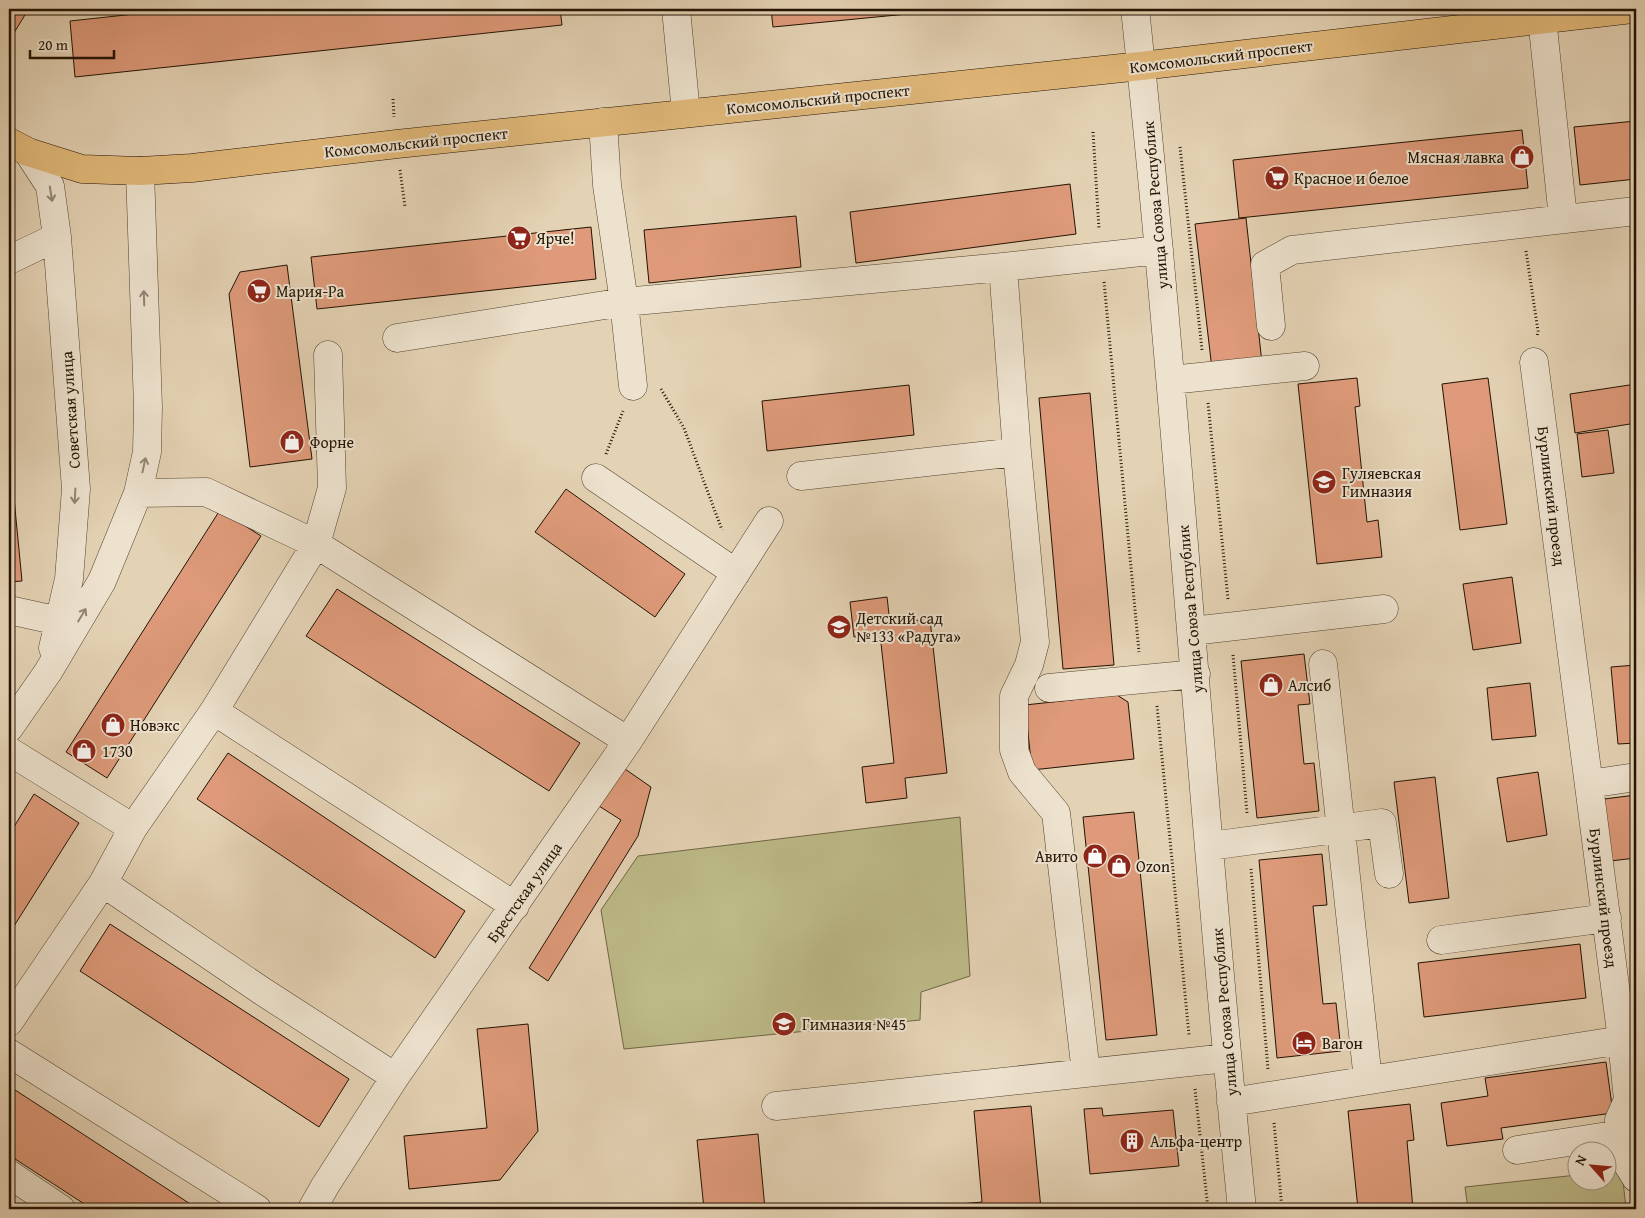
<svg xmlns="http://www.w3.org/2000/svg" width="1645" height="1218" viewBox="0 0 1645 1218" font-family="'Gentium Book Plus',serif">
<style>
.green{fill:#bcb987;stroke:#6f6645}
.building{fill:#de9a7a;stroke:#221303}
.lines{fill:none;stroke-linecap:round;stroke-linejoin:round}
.minor-casing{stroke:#52432f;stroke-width:29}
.major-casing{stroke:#221303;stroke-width:29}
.path{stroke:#221303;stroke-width:3;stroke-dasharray:1 2.5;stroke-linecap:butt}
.minor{stroke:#ede2ce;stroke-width:28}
.major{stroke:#e2b97a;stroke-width:28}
.oneway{stroke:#928573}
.labels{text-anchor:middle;stroke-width:4;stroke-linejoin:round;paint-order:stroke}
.street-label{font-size:16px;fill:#221303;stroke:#ede2ce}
.poi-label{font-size:16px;fill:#221303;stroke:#ede2ce;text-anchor:start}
</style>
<rect width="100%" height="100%" fill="#e4d2b4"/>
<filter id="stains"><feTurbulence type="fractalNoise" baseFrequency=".004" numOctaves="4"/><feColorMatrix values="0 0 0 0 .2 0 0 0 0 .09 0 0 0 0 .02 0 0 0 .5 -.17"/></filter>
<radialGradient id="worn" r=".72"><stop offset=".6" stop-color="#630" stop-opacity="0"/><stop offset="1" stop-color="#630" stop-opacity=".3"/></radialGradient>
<path class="green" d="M960,817l10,159 -49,16 -1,28 -296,29 -23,-139 37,-54z
M1622,1171l4,38h-158l-3,-22 112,-12 1,5h30v-8z"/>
<path class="building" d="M9,9h17l2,1 -19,31z
M181,9h379l2,16 -487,52 -5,-56z
M771,9h188l-186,18z
M1636,121v58l-56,6 -6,-58z
M1522,130l6,58 -289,30 -6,-58z
M1070,184l6,50 -220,29 -6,-51z
M796,216l5,51 -152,16 -5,-53z
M1246,218l16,145 -50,6 -17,-145z
M591,227l5,52 -279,30 -6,-52z
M287,265l25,194 -62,8 -21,-173 11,-22z
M1357,378l3,28 -5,1 12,115 11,-2 4,37 -65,7 -19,-180z
M1488,378l19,146 -47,6 -18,-146z
M1636,384v39l-61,10 -5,-39z
M909,385l5,50 -147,16 -5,-50z
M1090,393l24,272 -51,4 -24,-271z
M1608,430l6,43 -32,4 -5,-43z
M9,446l13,135 -13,1z
M566,489l119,85 -30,43 -120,-85z
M220,510l41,26 -154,242 -41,-26z
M1512,577l9,66 -48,7 -10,-66z
M337,589l243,154 -31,48 -243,-155z
M887,597l3,26 40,-4 17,154 -42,5 2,20 -41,5 -4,-36 32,-4 -14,-129 -26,3 -4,-35z
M1304,654l6,50 -12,1 6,59 10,-1 5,48 -62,7 -16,-157z
M1636,665v78l-18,1 -7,-77z
M1530,683l6,53 -44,4 -5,-52z
M1117,695l11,7 6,57 -102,11 -7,-65z
M228,753l237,158 -30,47 -238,-159z
M625,769l26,18 -13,49 -90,145 -19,-13 92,-148 -22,-14z
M1538,772l9,63 -40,7 -10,-64z
M1435,777l14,121 -40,5 -15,-121z
M34,794l45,29 -70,111v-99z
M1636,795v63l-26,3 -6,-62z
M1134,812l23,223 -51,5 -23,-223z
M1322,854l5,51 -14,1 10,98 13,-1 5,48 -64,7 -18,-198z
M110,924l239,155 -30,48 -239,-156z
M1580,944l6,54 -162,19 -6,-54z
M528,1024l10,107 -38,49 -91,9 -5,-53 83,-8 -10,-99z
M1606,1062l7,51 -112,15 2,11 -56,7 -6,-43 47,-7 -3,-18z
M9,1086l189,123h-106l-83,-54z
M1410,1104l4,36 -7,1 6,68h-55l-10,-98z
M1031,1106l10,103h-135l76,-7 -8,-91z
M1102,1108l1,8 70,-6 6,56 -89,8 -6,-65z
M758,1134l7,75h-61l-7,-69z"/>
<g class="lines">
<defs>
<path id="minor" d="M676,9l10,104
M1135,9c43,399 66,801 107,1200
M1542,18l21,200
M603,122l4,63 17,117 9,84
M28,152l22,34 7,51 19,252 -7,90 -16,69
M9,260l48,-23
M1003,267l14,185 18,190 -6,23 -15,31v54l8,22 34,41 30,260
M1271,326l-6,-61 27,-15 344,-39
M397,338l227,-36 379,-35 156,-17
M1171,380l134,-14
M801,476l216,-24
M596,478l140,95
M138,493l68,-1 110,52 312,197
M9,610l50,11
M1192,631l192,-22
M1323,664l45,416
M1049,688l147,-14
M214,711l301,195
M9,728l39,-56 54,-91 36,-88 9,-41 1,-45 -8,-236
M9,751l124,77
M1589,784l47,-7
M1210,846l172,-23 7,51
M103,883l159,108 133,86
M1441,940l166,-22
M9,1022l94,-139 30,-55 81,-117 102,-167 16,-56 -4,-133
M1636,1040h-14l6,60 -9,20 4,37 13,21
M9,1053l248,156
M1231,1102l391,-62 -88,-678
M776,1106l451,-48
M1517,1150l104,-16
M9,1174l52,35
M312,1209l13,-23 70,-109 233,-336 141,-220"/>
<path id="major" d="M9,142l19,10 54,17 58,2 52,-3 205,-24 744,-78 491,-57"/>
</defs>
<use href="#minor" class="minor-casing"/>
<use href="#major" class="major-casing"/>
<path class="path" d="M393,99l1,18
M1093,132l6,97
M1180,147l22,203
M400,170l5,37
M1526,251l12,80 -1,6
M1104,282l35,370
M661,389l23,39 38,102
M1208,403l20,196
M606,454l17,-43
M1233,655l14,158
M1157,706l32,329
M1251,869l17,200
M1195,1089l13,120
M1274,1123l8,86"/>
<use href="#minor" class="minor"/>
<use href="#major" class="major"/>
</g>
<defs><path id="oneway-shaft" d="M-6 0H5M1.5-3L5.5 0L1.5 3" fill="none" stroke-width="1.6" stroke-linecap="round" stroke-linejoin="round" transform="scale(1.25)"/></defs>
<g class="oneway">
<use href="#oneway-shaft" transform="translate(51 194) rotate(81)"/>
<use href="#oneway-shaft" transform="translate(144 298) rotate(-92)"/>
<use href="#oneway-shaft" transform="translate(144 465) rotate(-78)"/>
<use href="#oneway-shaft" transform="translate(75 496) rotate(93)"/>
<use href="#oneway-shaft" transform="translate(82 615) rotate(-59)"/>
</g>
<defs>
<symbol id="shop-disc" viewBox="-11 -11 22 22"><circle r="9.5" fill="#8f2418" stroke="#ede2ce"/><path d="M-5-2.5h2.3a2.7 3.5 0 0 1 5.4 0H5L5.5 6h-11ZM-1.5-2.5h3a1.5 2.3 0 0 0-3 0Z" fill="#fff"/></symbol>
<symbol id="supermarket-disc" viewBox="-11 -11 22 22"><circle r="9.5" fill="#8f2418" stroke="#ede2ce"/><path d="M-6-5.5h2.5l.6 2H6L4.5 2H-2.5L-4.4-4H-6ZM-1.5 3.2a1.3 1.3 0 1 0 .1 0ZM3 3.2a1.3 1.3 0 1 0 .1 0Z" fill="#fff"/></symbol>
<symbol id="school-disc" viewBox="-11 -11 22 22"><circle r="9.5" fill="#8f2418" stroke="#ede2ce"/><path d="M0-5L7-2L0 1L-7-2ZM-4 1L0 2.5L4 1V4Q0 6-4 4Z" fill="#fff"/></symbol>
<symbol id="hotel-disc" viewBox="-11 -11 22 22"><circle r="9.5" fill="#8f2418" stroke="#ede2ce"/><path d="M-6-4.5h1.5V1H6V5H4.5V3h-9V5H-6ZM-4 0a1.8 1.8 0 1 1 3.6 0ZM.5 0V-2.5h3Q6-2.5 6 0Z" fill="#fff"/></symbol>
<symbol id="building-disc" viewBox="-11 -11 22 22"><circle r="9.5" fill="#8f2418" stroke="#ede2ce"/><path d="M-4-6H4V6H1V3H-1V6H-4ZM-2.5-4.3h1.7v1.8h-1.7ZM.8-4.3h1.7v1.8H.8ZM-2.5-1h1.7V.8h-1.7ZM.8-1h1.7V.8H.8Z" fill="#fff"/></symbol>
</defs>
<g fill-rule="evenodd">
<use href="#shop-disc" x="1508" y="143" width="28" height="28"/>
<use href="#supermarket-disc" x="1263" y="164" width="28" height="28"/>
<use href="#supermarket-disc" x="505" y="224" width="28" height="28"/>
<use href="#supermarket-disc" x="245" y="277" width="28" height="28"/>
<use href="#shop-disc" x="278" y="428" width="28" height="28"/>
<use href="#school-disc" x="1310" y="468" width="28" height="28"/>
<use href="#school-disc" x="825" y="613" width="28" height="28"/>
<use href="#shop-disc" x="1257" y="671" width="28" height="28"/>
<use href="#shop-disc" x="99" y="711" width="28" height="28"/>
<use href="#shop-disc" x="70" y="737" width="28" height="28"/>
<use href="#shop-disc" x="1081" y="842" width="28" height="28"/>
<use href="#shop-disc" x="1105" y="852" width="28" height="28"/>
<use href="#school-disc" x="770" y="1010" width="28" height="28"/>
<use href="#hotel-disc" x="1290" y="1029" width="28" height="28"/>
<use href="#building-disc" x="1118" y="1127" width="28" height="28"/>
</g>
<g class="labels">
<g class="street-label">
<text transform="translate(1221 56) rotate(-7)" y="6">Комсомольский проспект</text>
<text transform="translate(818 99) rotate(-6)" y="6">Комсомольский проспект</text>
<text transform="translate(416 142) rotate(-6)" y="6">Комсомольский проспект</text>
<text transform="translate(1155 205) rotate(-95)" y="6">улица Союза Республик</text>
<text transform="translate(70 410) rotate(-94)" y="6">Советская улица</text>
<text transform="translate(1552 496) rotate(83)" y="6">Бурлинский проезд</text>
<text transform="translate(1190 609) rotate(-95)" y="6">улица Союза Республик</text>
<text transform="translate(524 892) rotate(-55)" y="6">Брестская улица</text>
<text transform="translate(1604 898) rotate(83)" y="6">Бурлинский проезд</text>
<text transform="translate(1224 1012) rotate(-95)" y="6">улица Союза Республик</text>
</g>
<g class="poi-label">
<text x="1504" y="163" text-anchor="end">Мясная лавка</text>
<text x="1294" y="184">Красное и белое</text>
<text x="536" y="244">Ярче!</text>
<text x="276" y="297">Мария-Ра</text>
<text x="310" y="448">Форне</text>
<text x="1342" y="479">Гуляевская<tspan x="1342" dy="18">Гимназия</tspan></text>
<text x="856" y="624">Детский сад<tspan x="856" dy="18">№133 «Радуга»</tspan></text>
<text x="1288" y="691">Алсиб</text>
<text x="130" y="731">Новэкс</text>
<text x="102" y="757">1730</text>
<text x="1078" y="862" text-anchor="end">Авито</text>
<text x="1136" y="872">Ozon</text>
<text x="802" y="1030">Гимназия №45</text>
<text x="1322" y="1049">Вагон</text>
<text x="1150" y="1147">Альфа-центр</text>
</g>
</g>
<rect width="1645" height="1218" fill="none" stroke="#e4d2b4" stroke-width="30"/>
<rect x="10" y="10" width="1625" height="1198" fill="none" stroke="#221303" stroke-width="2.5"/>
<rect x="15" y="15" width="1615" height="1188" fill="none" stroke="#221303"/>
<g transform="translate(1592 1166) rotate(297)"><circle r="24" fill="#ede2ce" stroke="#9c8f7d"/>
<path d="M0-4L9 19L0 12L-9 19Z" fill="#8f2418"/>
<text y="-8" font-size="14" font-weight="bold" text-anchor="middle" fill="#221303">N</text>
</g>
<path d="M30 50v8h84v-8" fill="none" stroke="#221303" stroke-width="2.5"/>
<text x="38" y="50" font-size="15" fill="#221303" stroke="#ede2ce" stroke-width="4" paint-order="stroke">20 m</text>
<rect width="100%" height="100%" filter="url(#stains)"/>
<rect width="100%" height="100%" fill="url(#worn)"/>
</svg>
